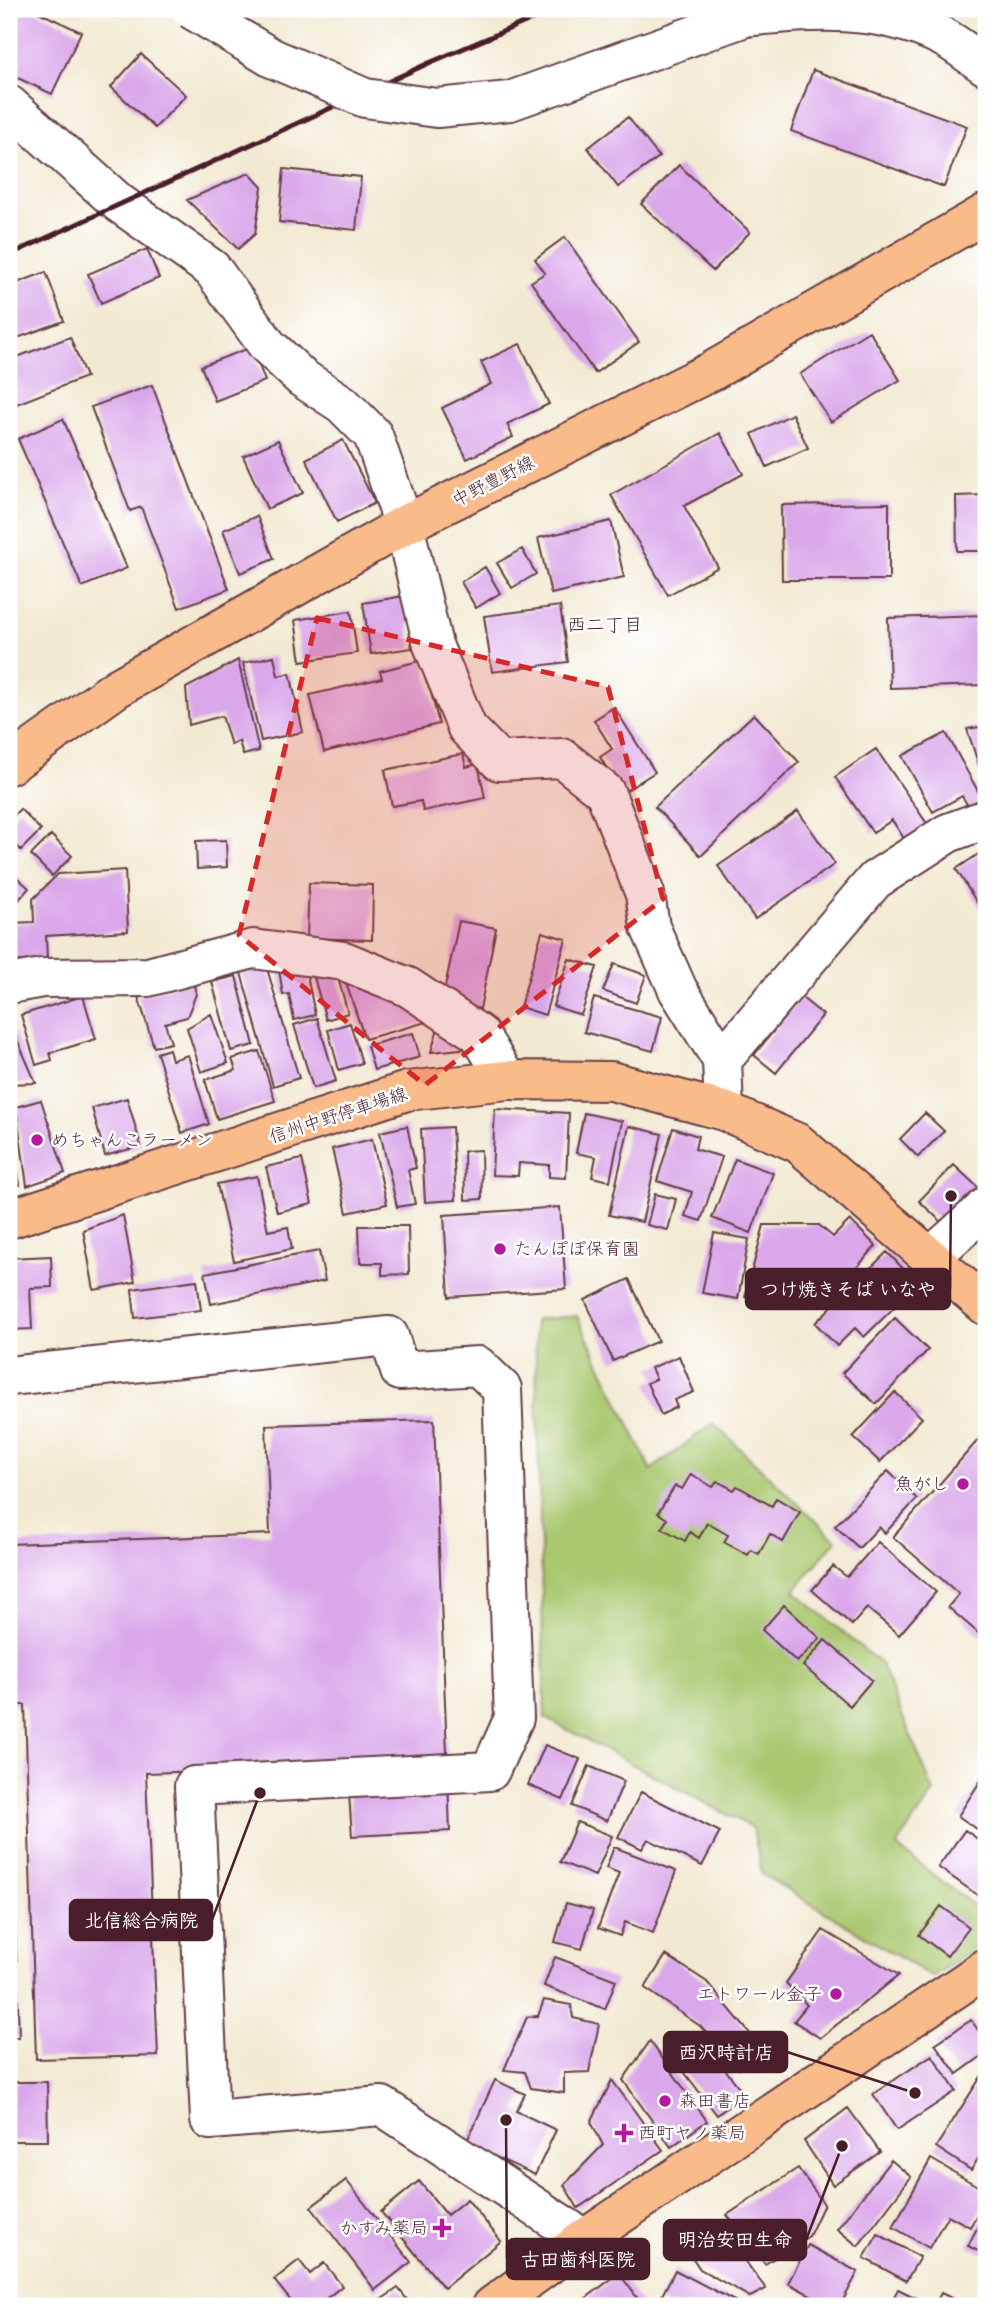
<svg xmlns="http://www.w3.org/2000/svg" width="995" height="2315" viewBox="0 0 995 2315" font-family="'Balsamiq Sans','Klee One',sans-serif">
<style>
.green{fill:#a9c870;stroke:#7a744e;stroke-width:2}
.building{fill:#daa8ea}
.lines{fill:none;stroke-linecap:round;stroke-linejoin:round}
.minor-casing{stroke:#633d44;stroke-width:42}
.major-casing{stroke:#633d44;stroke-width:42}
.minor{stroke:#fff;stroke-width:38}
.major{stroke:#fabb8b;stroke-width:38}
.rail{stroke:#4a1f2b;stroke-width:5}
.minor-bridge-casing{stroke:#633d44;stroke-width:42;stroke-linecap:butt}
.minor-bridge{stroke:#fff;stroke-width:38}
.marked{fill:#d62828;fill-opacity:0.2;stroke:#d62828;stroke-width:5;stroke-dasharray:14 9;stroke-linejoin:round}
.poi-dot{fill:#b5179e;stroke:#fff;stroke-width:2.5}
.labels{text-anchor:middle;stroke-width:5;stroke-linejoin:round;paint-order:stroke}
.street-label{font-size:18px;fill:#4a1f2b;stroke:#fff}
.poi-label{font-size:18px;fill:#4a1f2b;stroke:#fff;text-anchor:start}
.neighbourhood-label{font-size:19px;fill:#4a1f2b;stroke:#fff}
.leader{fill:none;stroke:#4a1f2b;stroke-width:2.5}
.callout-dot{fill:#4a1f2b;stroke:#fff;stroke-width:2.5}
.callout{fill:#4a1f2b;stroke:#4a1f2b;stroke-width:2.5}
.callout-label{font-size:19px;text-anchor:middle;font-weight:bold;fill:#fff}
</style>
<rect width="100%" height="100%" fill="#fff"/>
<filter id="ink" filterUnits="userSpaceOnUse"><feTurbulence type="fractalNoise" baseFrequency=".0143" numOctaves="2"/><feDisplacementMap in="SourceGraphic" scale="14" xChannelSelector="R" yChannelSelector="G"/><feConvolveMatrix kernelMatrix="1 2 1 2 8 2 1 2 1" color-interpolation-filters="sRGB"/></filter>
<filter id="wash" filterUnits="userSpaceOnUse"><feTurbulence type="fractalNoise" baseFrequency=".00686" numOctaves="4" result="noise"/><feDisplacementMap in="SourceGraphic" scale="28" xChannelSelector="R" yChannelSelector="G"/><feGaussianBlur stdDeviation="1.57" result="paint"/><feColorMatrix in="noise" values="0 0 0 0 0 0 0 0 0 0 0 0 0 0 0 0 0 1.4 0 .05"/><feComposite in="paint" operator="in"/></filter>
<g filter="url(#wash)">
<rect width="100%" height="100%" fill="#f2e9d2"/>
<path class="green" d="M577,1316l74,154 62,-47 123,117 -42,51 87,73 53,128 -38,54 90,69v25l-54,37 -170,-103 -9,-46 -208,-110 -10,-398z"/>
<g id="blocks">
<path class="building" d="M16,9h16l49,23 -29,62 -43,-20v-51z
M141,54l45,41 -31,33 -44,-41z
M813,70l154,56 -23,61 -153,-56z
M628,117l31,40 -41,30 -30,-39z
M679,165l71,67 -37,39 -72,-67z
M284,169l77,8 -5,53 -77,-8z
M249,173l13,14 -7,47 -17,15 -51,-49z
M565,237l74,105 -44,31 -64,-91 14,-9 -10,-14z
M147,249l12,29 -58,25 -13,-29z
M46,272l18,49 -55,20v-55z
M869,331l31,49 -69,42 -31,-48z
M70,337l16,40 -72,28 -5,-15v-30z
M520,344l29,60 -42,20 6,13 -46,22 -25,-51 49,-24 -10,-22z
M252,347l13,34 -50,20 -14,-35z
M152,385l77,204 -50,19 -38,-101 -11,4 -39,-104z
M792,414l16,34 -41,19 -15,-33z
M63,419l64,149 -45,19 -64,-148z
M720,433l23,41 -59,32 34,61 -50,28 -57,-100z
M278,440l25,53 -36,16 -24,-53z
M343,440l32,63 -38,19 -31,-63z
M986,495v56h-29l-1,-55z
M889,503v77h-107l-1,-75z
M257,516l17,43 -34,14 -17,-43z
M611,521l13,56 -73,17 -13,-56z
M522,549l14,25 -24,14 -15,-25z
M485,567l15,26 -24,15 -15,-26z
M404,596l8,52 -41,6 -8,-51z
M560,606l8,56 -76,10 -8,-56z
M351,611l6,42 -56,8 -6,-41z
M986,615v70l-96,3 -2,-70z
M274,656l4,20 12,-3 13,59 -42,9 -18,-78z
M238,660l21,91 -16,4 -4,-14 -8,4 -9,-29 -33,9 -3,-37z
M423,660l16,64 -115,28 -14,-57 72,-17 -2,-7z
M614,707l41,65 -33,21 -22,-36 12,-8 -18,-29z
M754,714l45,48 -98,94 -46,-49z
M986,726v61l-19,-58z
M946,733l38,69 -14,7 -8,-13 -29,16 -31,-56z
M876,749l54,79 -23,15 -15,-23 -19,13 -38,-56z
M463,754l3,13 12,-3 7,34 -62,13 -2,-10 -29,5 -7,-36z
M20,809l21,21 -20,20 -12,-12v-18z
M798,811l37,53 -80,55 -37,-53z
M51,835l21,21 -20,20 -21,-21z
M226,840l1,27 -30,2 -1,-28z
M986,849v68l-30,-48z
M9,870l20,18 -20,23z
M125,870l3,61 -82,5 1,24 -38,2v-39l25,-1 -1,-23 25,-25z
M309,883l64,2 -1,55 -65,-2z
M459,921l37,7 -16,81 -38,-8z
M542,932l24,7 -21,76 -25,-8z
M569,959l28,8 -16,48 -28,-9z
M614,964l32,11 -10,28 -33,-12z
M266,965l33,113 -26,8 -32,-113z
M305,965l10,50 -21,5 -5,-26 -6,1 -4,-25z
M336,971l12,42 -22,7 -12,-43z
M236,976l18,69 -23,6 -19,-69z
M344,977l90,43 -69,19z
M193,980l3,14 -9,23 -22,6 6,20 -17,4 -16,-51z
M83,996l13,43 -46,14 2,7 -16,5 -15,-50z
M801,997l22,18 -47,58 -22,-18z
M594,998l68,19 -9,34 -69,-19z
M211,1014l17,49 -27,9 -14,-44z
M317,1018l19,63 -23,7 -19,-63z
M350,1023l12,40 -23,7 -11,-40z
M438,1028l32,20 -39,4z
M9,1030h4l23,53 -27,1z
M413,1033l7,24 -46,13 -7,-24z
M169,1049l3,11 16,-5 21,69 -27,9 -25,-80z
M259,1051l16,50 -58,18 -12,-39 31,-10 -4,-11z
M127,1098l14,48 -36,10 -13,-48z
M41,1100l24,73 -38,13 -11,-79z
M495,1109l74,4 -3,65 -17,-1v-12l-30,-2 -1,13 -26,-1z
M584,1113l38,8 -12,60 -18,-4 4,-20 -20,-4z
M925,1113l19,18 -26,26 -18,-18z
M9,1117l11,68 -11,1z
M407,1126l9,42 -8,2 7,34 -18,3 -17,-75z
M629,1126l33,8 -20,88 -33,-7z
M452,1127l4,73 -31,2 -4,-73z
M673,1128l25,8 -3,13 27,8 -21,64 -16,-5 7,-24 -35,-11z
M372,1139l15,65 -40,9 -15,-64z
M481,1150l1,49 -17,1 -1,-49z
M302,1159l10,45 -35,8 -11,-45z
M735,1159l38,14 -22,60 -39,-15z
M954,1165l29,27 -35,36 -29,-27z
M257,1176l11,55 20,-4 4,22 -58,12 -17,-77z
M655,1194l21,5 -8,31 -21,-5z
M560,1207l6,82 -117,8 -5,-82z
M123,1215l12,67 -41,8 -11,-60z
M850,1220l26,26 -47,53 -31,-25 -15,30 -38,-7 19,-72h55l14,12z
M359,1226h49l1,48 -27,1v-12h-22z
M714,1233l35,6 -11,60 -36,-6z
M319,1251l6,30 -114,23 -6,-31z
M887,1252l31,32 -54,53 -9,-9 -18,18 -22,-23z
M51,1256l1,31 -22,1 2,41 -23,1v-72z
M629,1279l29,62 -45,20 -28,-61z
M197,1280l4,30 -66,8 -3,-29z
M895,1318l33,32 -52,54 -34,-31z
M679,1356l15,36 -20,8 3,7 -16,8 -14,-32 9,-4 -5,-11z
M895,1392l27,26 -42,44 -27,-25z
M434,1420l16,411 -98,5 -5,-70 -201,7 12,283 -122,3 -11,-354h-16v-161l261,-10 -4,-109z
M986,1431v206l-1,2 -37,-32 11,-13 -66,-57z
M888,1471l29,28 -32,34 -6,-6 -20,21 -24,-22z
M691,1474l22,13 4,-6 17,9 3,-4 35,20 4,-8 24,14 -17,30 -13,-8 -11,20 -8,-4 -3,5 -24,-13 4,-7 -21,-12 -8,15 -9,-6 -5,9 -23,-13 5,-9 -9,-6 17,-27 7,3z
M878,1542l58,50 -37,43 -32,-27 -15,17 -40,-35 21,-24 14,11z
M784,1605l36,33 -23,24 -35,-32z
M825,1640l47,40 -22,26 -47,-40z
M9,1734l10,303h-10z
M545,1745l35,14 -17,41 -35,-15z
M589,1766l35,15 -17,40 -35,-15z
M981,1780l5,4v51l-28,-19z
M641,1792l79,40 -18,34 -54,-27 -6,10 -24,-12z
M577,1822l35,14 -17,40 -35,-14z
M965,1830l21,15v56l-48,-34z
M614,1847l62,24 -23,62 -28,-11 -5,14 -22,-8 21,-55 -13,-5z
M566,1903l27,7 -11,39 -27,-7z
M941,1906l28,21 -22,29 -28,-21z
M823,1930l76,45 -79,63 -26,-17 13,-16 -21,-22z
M666,1955l41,27 55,66 -23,21 -39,-43 -55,-38z
M555,1957l61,23 -11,29 -61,-23z
M544,2000l27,5 2,13 26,6 -10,48 -25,1v20l-33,-5 -6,-16 -21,-2 23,-53 11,-1z
M971,2020l15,21v12l-29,21 -22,-30z
M650,2041l57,80 -36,26 -48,-67z
M705,2043l39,51 -27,21 -39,-51z
M932,2055l24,36 -59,39 -24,-36z
M986,2069v77l-15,24 -35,-23z
M495,2080l30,14 -9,17 40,19 -21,45 -69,-32z
M612,2080l51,70 -85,58 -14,-23 39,-40 -12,-23z
M9,2082h38l1,59h-39z
M848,2108l32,44 -47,33 -29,-44z
M931,2159l55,32v8l-16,28 -22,-12 -19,33 -36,-21z
M891,2160l20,17 -53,69 -21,-17z
M798,2168l26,36 -15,32 -44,28 -38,-49z
M346,2180l65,82 -36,28 -64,-83z
M419,2181l28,34 20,-16 34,42 -57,47 -63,-76z
M986,2210v45l-18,-9z
M720,2227l46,62 -16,8 -50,-28 -14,-21z
M878,2234l42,23 -14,24 -42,-23z
M808,2245l50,27 -18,34h-9l-43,-23z
M299,2260l11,14 14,-11 18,23 -25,20h-22l-21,-26z
M675,2270l69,36h-74l-11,-5z
M619,2273l24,33h-59l-3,-4z
M398,2288l14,18h-40z
M898,2289l35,17h-44z
M941,2293l27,13h-34z"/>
</g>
</g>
<g filter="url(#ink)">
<use href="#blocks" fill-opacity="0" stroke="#633d44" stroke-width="2"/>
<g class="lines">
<defs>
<path id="minor" d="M745,17c66,-7 134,-12 196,19 16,8 30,20 45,30
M9,105l110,98 93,66 55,76 35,33 40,26 31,31 31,90 29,120 34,83 32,33 63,-3 43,34 40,102 5,33 28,63 44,70 2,51
M9,984l33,-6 106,-1 105,-28 91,12 64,26 71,47 28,46
M722,1060l153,-180 73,-47 38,-14
M932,1256l54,-49
M9,1376l380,-40 11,35 78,-5 24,23 12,329 -24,53 -296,15 16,334 172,-14 202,133"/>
<path id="major" d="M9,765l108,-77 287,-163 308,-154 274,-158
M9,1219l398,-128 100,-11 104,1 113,30 74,32 188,163
M492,2306l92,-67 402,-271"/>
</defs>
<use href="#minor" class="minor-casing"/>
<use href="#major" class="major-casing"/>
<use href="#minor" class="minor"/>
<use href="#major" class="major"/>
<path class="rail" d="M9,255l420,-192 127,-54"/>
<defs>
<path id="minor-bridge" d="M191,9l81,49 93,40 72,10 73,-7 235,-84"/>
</defs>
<use href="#minor-bridge" class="minor-bridge-casing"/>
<use href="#minor-bridge" class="minor-bridge"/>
</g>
</g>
<path class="marked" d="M317,618l291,69 55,212 -238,186 -186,-150z"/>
<g class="poi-dot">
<circle cx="37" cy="1140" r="7"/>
<circle cx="500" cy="1249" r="7"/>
<circle cx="963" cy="1484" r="7"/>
<circle cx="836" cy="1994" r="7"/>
<circle cx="665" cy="2101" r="7"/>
<path d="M620.5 2122.5h7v7h7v7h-7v7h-7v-7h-7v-7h7z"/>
<path d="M438.5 2217.5h7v7h7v7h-7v7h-7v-7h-7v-7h7z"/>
</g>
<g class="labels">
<g class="street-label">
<text transform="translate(493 481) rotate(-27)" y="6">中野豊野線</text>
<text transform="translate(338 1115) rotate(-18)" y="6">信州中野停車場線</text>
</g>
<g class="poi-label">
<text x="51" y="1146">めちゃんこラーメン</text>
<text x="514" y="1255">たんぽぽ保育園</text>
<text x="949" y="1490" text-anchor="end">魚がし</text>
<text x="822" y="2000" text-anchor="end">エトワール金子</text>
<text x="679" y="2107">森田書店</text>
<text x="638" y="2139">西町ヤノ薬局</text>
<text x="428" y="2234" text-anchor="end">かすみ薬局</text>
</g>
<g class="neighbourhood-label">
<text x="605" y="631">西二丁目</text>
</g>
</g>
<path class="leader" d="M951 1196L950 1289M260 1793L212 1920M915 2093L787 2052M842 2146L806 2240M506 2120L507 2259"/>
<g class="callout-dot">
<circle cx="951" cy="1196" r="7"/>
<circle cx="260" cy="1793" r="7"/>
<circle cx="915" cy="2093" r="7"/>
<circle cx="842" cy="2146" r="7"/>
<circle cx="506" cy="2120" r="7"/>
</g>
<g class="callout">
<rect x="746" y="1269" width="204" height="40" rx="7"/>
<rect x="70" y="1900" width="142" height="40" rx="7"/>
<rect x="664" y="2032" width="123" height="40" rx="7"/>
<rect x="664" y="2220" width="142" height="40" rx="7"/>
<rect x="507" y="2239" width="142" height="40" rx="7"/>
</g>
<g class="callout-label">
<text x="848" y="1296">つけ焼きそば いなや</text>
<text x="141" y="1927">北信総合病院</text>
<text x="726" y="2059">西沢時計店</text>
<text x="735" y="2246">明治安田生命</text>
<text x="578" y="2266">古田歯科医院</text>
</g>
<rect width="995" height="2315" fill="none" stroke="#fff" stroke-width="35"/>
</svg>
